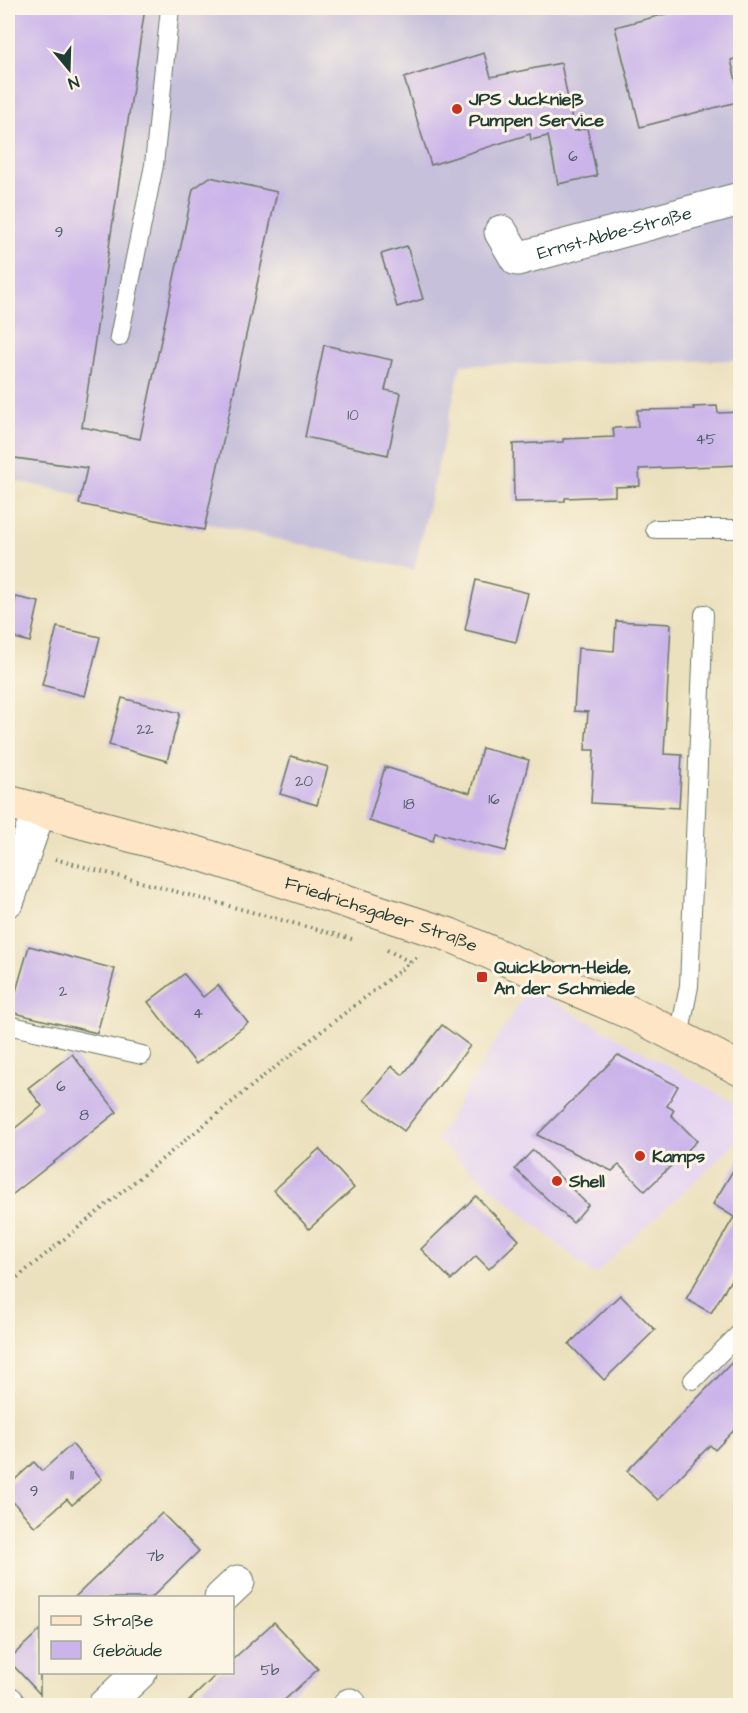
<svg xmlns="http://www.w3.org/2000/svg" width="748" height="1713" viewBox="0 0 748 1713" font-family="'Architects Daughter',sans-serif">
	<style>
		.built { fill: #e4d3f2 }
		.industrial { fill: #c6c0da }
		.building { fill: #cab4ea }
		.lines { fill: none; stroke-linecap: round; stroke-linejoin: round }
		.service-casing { stroke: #677664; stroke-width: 20 }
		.minor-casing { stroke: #677664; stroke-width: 35 }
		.secondary-casing { stroke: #677664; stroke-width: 35 }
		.path { stroke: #677664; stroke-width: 4; stroke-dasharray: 1.5 4.5; stroke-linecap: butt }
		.service { stroke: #fff; stroke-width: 18 }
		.minor { stroke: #fff; stroke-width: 33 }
		.secondary { stroke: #fde5c5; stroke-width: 33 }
		.poi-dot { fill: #c8321e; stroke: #fcf5e5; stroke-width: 2 }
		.labels { text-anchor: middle; stroke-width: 6; stroke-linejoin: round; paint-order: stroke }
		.number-label { font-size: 15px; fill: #4a5b62 }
		.poi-label { font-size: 18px; font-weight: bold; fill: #1f3d34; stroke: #fcf5e5; text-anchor: start }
		.street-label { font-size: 18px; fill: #1f3d34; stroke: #fcf5e5 }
	</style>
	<rect width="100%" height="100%" fill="#fcf5e5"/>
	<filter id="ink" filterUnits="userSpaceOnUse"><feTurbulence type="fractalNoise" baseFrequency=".0167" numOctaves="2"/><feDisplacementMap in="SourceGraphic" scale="12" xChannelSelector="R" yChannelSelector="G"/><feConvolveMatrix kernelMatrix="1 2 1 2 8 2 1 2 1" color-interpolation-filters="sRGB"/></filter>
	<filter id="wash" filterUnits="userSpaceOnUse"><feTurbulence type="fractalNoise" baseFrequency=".008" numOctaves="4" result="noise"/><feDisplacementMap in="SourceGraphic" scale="24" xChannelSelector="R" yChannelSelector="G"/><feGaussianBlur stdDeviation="1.35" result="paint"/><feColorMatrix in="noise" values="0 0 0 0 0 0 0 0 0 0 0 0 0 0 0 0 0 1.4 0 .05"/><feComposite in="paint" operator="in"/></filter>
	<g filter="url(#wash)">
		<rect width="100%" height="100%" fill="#ece1be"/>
		<polygon class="built" points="528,988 740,1106 740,1139 594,1275 436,1140"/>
		<polygon class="industrial" points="8,8 740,8 740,360 461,365 414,570 8,479"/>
		<g id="blocks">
			<g class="building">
				<polygon points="8,8 145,8 82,427 140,439 193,189 210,177 277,192 204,530 79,504 87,468 8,457"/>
				<polygon points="689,8 741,8 741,57 731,60 741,101 640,127 615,27"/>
				<polygon points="484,53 491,77 561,63 574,131 587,128 597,176 558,184 548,136 531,140 530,134 431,165 404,78"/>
				<polygon points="407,246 423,299 397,307 381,254"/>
				<polygon points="324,345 392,360 385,390 401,393 388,455 305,437"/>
				<polygon points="717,406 718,413 741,412 741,465 639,469 640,486 615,487 615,496 565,498 565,501 514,502 513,444 563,442 563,439 614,437 613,428 638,427 637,410 694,409 693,407"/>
				<polygon points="476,580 528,593 516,642 465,630"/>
				<polygon points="16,597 39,602 30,642 8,636 8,629"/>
				<polygon points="616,621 671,624 664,754 682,755 679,808 591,803 594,750 585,750 588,712 574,711 578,648 614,651"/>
				<polygon points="57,627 100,637 85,696 42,685"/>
				<polygon points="122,698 180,713 167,761 109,745"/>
				<polygon points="482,748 529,760 506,851 435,833 433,841 369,821 385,767 470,793"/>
				<polygon points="291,756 328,767 317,805 280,794"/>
				<polygon points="29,946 115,969 97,1033 10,1012"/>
				<polygon points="184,974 203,997 218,985 248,1023 196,1064 148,1002"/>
				<polygon points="442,1025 470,1046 404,1131 364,1100 392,1066 403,1075"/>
				<polygon points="72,1054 117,1112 8,1198 8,1134 42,1106 28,1088"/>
				<polygon points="618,1055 678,1086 667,1106 674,1110 671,1115 697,1141 645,1191 619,1165 612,1171 537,1135"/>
				<polygon points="319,1149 354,1188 309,1229 274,1190"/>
				<polygon points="533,1150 588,1205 573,1223 515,1169"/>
				<polygon points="741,1157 741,1263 711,1313 686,1299 734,1217 713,1204"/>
				<polygon points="476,1196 519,1240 489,1269 476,1256 451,1280 421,1249"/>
				<polygon points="620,1295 655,1330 604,1380 569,1344"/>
				<polygon points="741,1353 741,1423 715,1450 710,1445 658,1500 627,1471"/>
				<polygon points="72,1444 102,1479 72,1505 67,1499 35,1527 8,1496 8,1486 34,1462 42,1471"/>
				<polygon points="162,1513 199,1551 151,1598 74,1598"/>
				<polygon points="274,1622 318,1669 278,1706 184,1706 219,1672 232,1672 232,1660"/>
				<polygon points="40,1630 40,1694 8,1660"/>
			</g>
		</g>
	</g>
	<g filter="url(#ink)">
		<use href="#blocks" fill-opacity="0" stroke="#677664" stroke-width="1.5"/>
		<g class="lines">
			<defs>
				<g id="service">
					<polyline points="119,337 154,165 170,8"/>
					<polyline points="655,529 740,529"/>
					<polyline points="8,1025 142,1055"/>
					<polyline points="679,1037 689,986 704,614"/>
					<polyline points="693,1380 740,1333"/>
				</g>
				<g id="minor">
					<path id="s1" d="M501,232L517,259L740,199"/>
					<polyline points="8,900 39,810"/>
					<polyline points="221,1598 238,1582"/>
					<polyline points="8,1703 10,1706"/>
					<polyline points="104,1706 140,1672"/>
					<polyline points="350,1706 350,1705"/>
				</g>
				<g id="secondary">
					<path id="s2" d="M8,802L200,854L450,935L640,1017L740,1069"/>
				</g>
			</defs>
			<use href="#service" class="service-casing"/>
			<use href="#minor" class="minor-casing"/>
			<use href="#secondary" class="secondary-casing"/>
			<g class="path">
				<polyline points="55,859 352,939"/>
				<polyline points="387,950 410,962"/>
				<polyline points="8,1285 264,1076 417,957"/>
			</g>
			<use href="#service" class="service"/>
			<use href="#minor" class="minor"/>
			<use href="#secondary" class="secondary"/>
		</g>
	</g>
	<g class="poi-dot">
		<circle cx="457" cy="109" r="6"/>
		<rect x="476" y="971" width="12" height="12" rx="3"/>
		<circle cx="640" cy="1156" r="6"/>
		<circle cx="557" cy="1181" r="6"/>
	</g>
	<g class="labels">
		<g class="number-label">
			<text x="573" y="161">6</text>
			<text x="59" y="237">9</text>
			<text x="353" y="420">10</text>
			<text x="706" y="444">45</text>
			<text x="145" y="734">22</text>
			<text x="304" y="786">20</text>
			<text x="494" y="804">16</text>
			<text x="409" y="809">18</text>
			<text x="63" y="996">2</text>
			<text x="198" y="1018">4</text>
			<text x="61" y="1091">6</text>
			<text x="84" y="1120">8</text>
			<text x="72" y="1480">11</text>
			<text x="34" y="1496">9</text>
			<text x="155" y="1561">7b</text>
			<text x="270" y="1675">5b</text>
		</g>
		<g class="poi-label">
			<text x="469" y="105">JPS Jucknieß<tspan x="469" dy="21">Pumpen Service</tspan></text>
			<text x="494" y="973">Quickborn-Heide,<tspan x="494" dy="21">An der Schmiede</tspan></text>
			<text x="652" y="1162">Kamps</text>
			<text x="569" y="1187">Shell</text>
		</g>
		<g class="street-label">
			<text dy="6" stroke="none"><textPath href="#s1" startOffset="132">Ernst-Abbe-Straße</textPath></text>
			<text dy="6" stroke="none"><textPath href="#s2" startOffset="390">Friedrichsgaber Straße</textPath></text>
		</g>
	</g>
	<rect width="748" height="1713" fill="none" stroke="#fcf5e5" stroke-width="30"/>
	<rect x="39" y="1596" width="195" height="78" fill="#fcf5e5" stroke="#a4ab9e" stroke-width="1.5"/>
	<rect x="51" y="1616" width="30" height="9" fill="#fde5c5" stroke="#a4ab9e" stroke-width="1.5"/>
	<text x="93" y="1626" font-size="18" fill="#1f3d34">Straße</text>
	<rect x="51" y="1641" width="30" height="18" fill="#cab4ea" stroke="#a4ab9e" stroke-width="1.5"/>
	<text x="93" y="1656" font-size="18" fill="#1f3d34">Gebäude</text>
	<g transform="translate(69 69) rotate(161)" stroke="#fcf5e5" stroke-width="4.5" paint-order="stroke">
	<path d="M0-4.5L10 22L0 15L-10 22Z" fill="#1f3d34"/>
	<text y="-9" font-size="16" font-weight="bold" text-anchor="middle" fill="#1f3d34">N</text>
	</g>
</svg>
